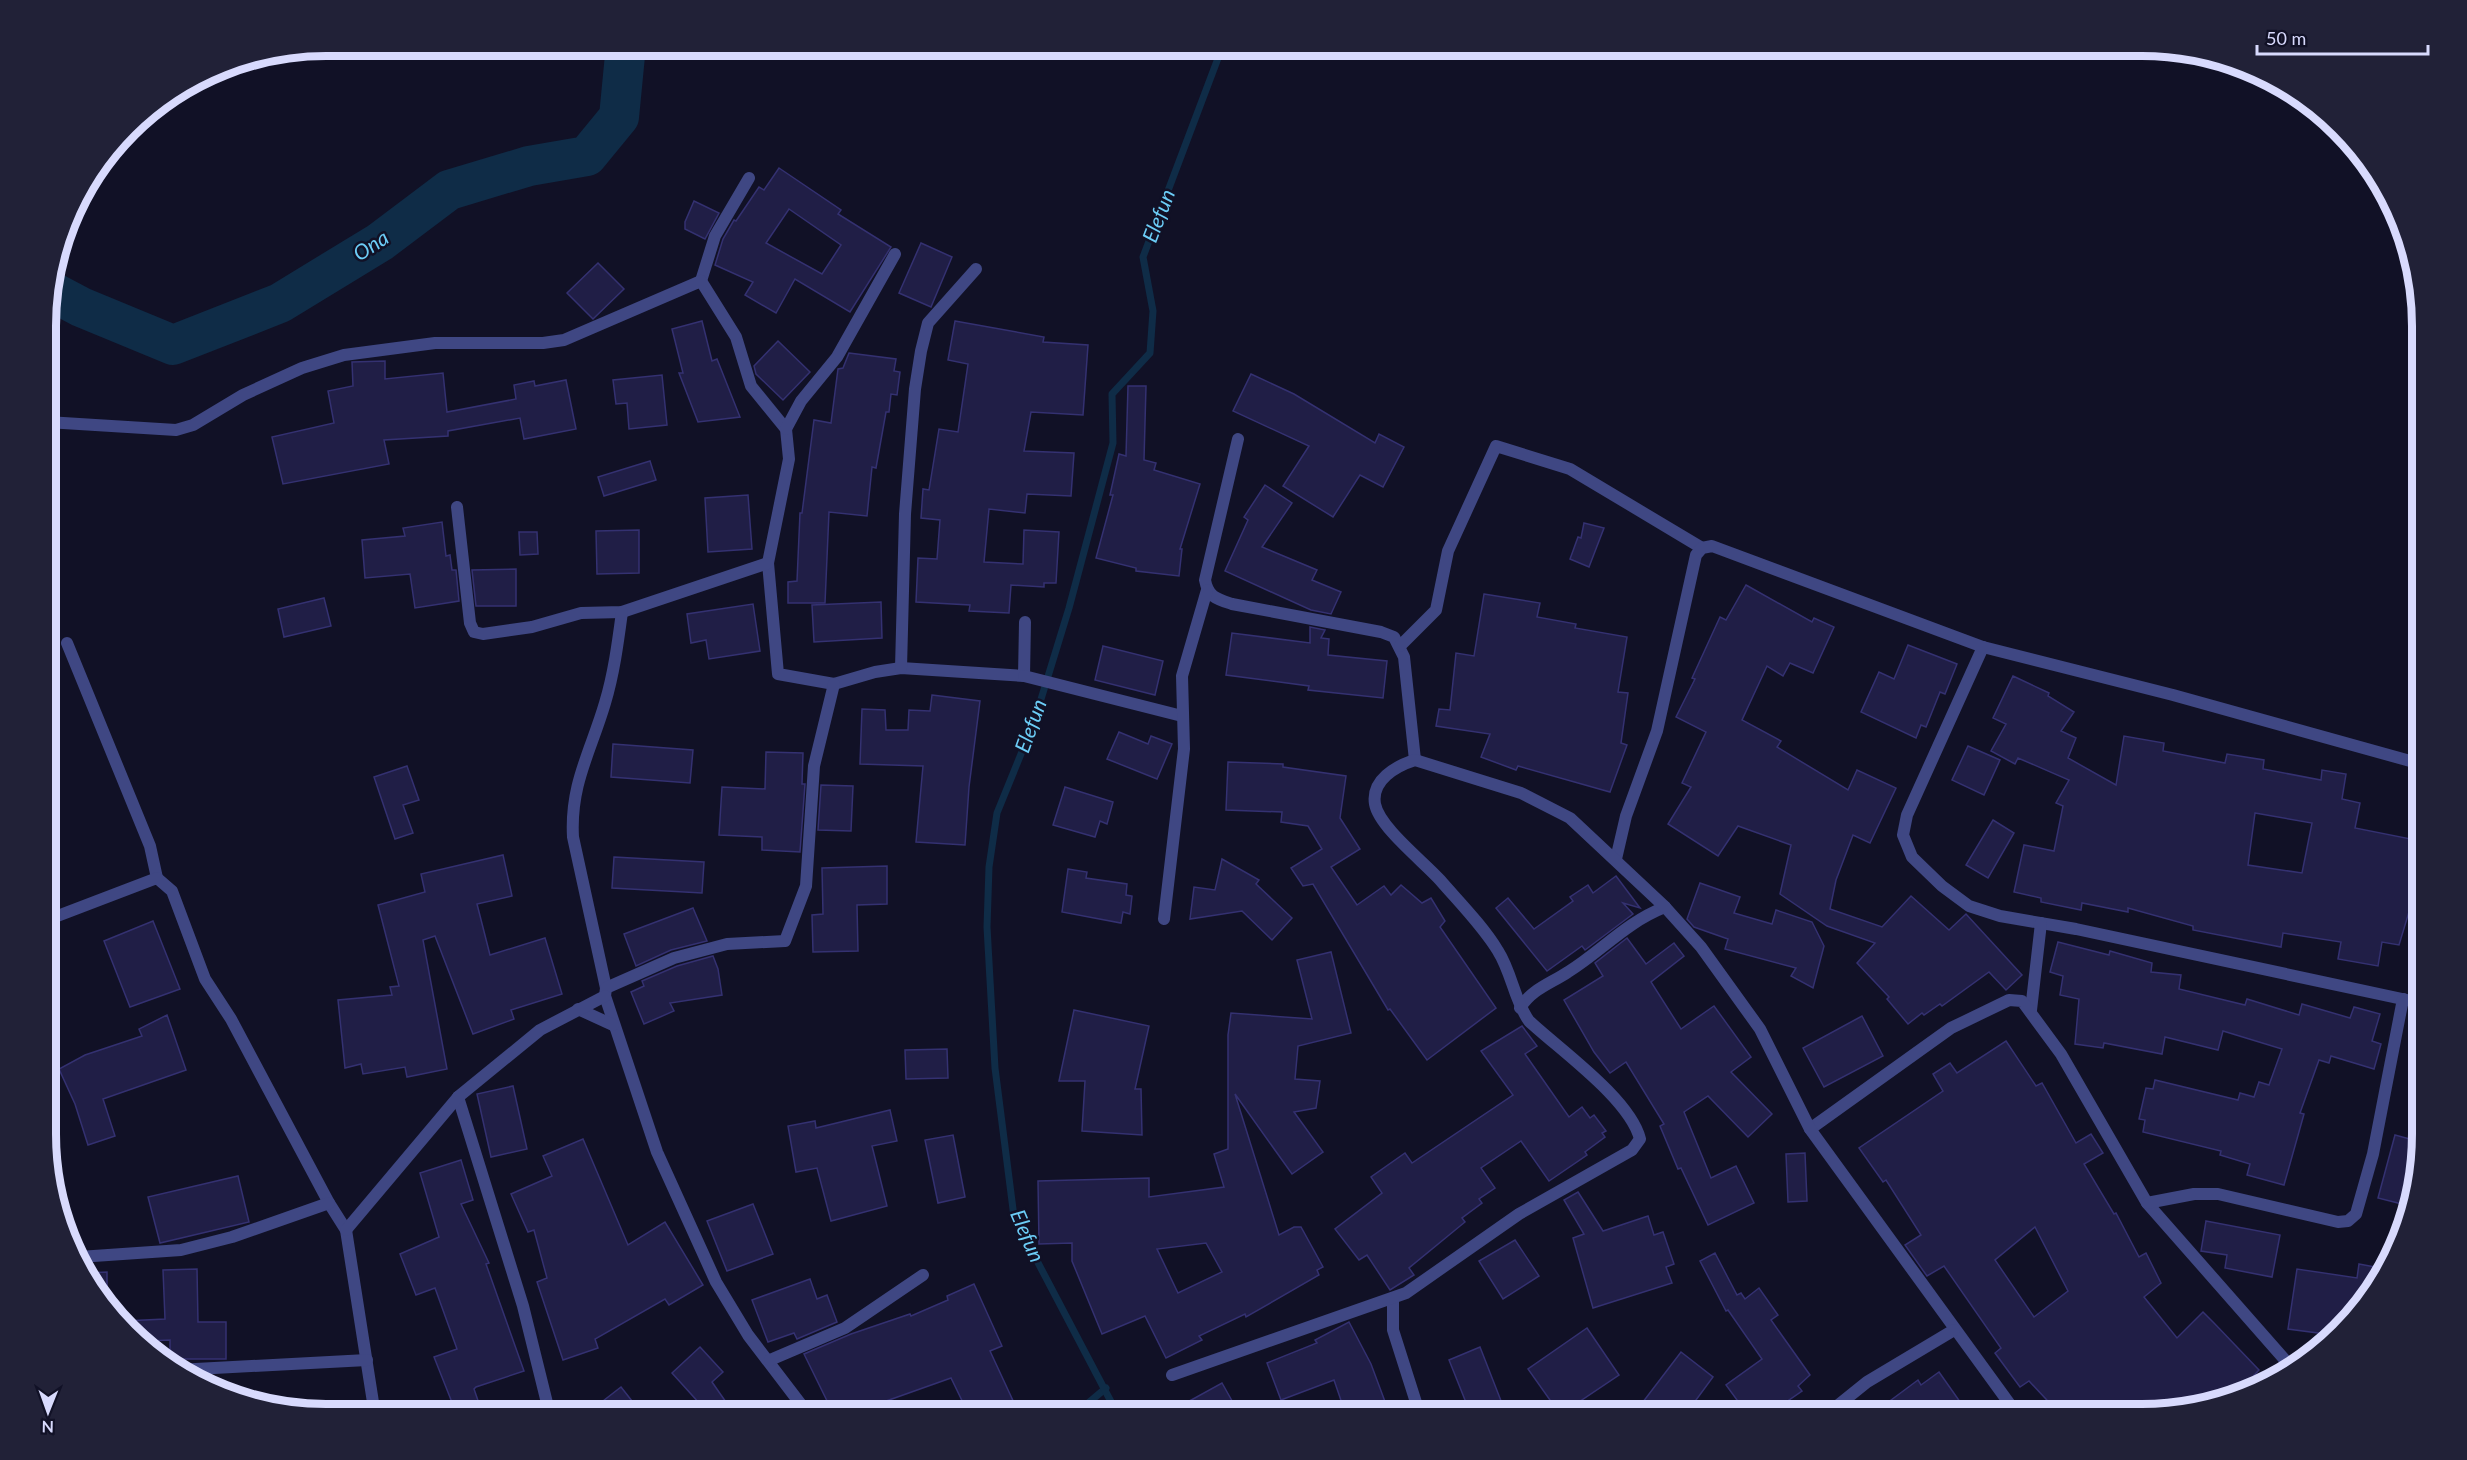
<svg xmlns="http://www.w3.org/2000/svg" width="2467" height="1460" viewBox="0 0 2467 1460" font-family="Lato,sans-serif">
	<style>
		.lines { fill: none; stroke-linecap: round; stroke-linejoin: round }
		.stream { stroke: #0f2c47; stroke-width: 7 }
		.river { stroke: #0f2c47; stroke-width: 40 }
		.building { fill: #201e46; stroke: #343171; stroke-width: 1.5; fill-rule: evenodd }
		.minor { stroke: #3f4783; stroke-width: 12 }
		.labels { text-anchor: middle; stroke-width: 5; stroke-linejoin: round; paint-order: stroke }
		.water-label { font-size: 21px; font-style: italic; fill: #6ccdf7; stroke: #111126 }
		.rim { fill: none; stroke: #d8dafd; stroke-width: 8 }
	</style>
	<rect width="100%" height="100%" fill="#111126"/>
	<g class="lines">
		<g class="stream">
			<polyline points="1074,1415 1106,1388"/>
			<polyline points="1118,1415 1014,1217 995,1068 987,927 989,867 997,813 1034,722 1069,608 1113,443 1112,394 1150,353 1153,311 1143,257 1223,45"/>
		</g>
		<polyline class="river" points="47,289 81,307 173,345 280,303 380,242 449,190 529,166 587,156 619,117 626,45"/>
	</g>
	<g class="building">
		<path d="M779,168L841,210L838,214L891,247L850,312L795,279L776,313L745,295L753,282L715,265L723,239L734,220L736,221L759,187L764,190ZM789,209L841,245L822,274L766,243Z"/>
		<polygon points="694,201 719,213 705,239 685,229 685,222"/>
		<polygon points="921,243 952,257 931,307 899,293"/>
		<polygon points="598,263 624,289 593,319 567,293"/>
		<polygon points="702,321 712,361 717,359 740,417 698,422 679,373 683,373 672,329"/>
		<polygon points="955,321 1044,337 1043,342 1088,345 1083,415 1031,412 1024,451 1074,453 1071,496 1027,494 1025,513 989,509 984,562 1023,564 1024,530 1059,532 1056,583 1044,583 1044,587 1011,585 1009,613 969,611 970,605 916,602 918,558 937,559 940,520 921,518 923,489 929,490 939,429 958,432 968,364 948,360"/>
		<polygon points="778,341 810,372 783,400 756,374 754,366"/>
		<polygon points="849,353 896,359 894,371 900,372 897,395 891,394 889,412 886,412 876,468 872,467 867,516 829,512 825,603 788,603 788,582 797,581 800,513 802,513 814,420 831,423 838,369 843,368"/>
		<polygon points="385,361 385,379 443,373 447,412 516,399 514,385 534,381 535,386 566,380 576,429 524,439 520,418 448,431 448,436 384,440 389,464 283,484 272,437 334,423 328,391 353,386 352,362"/>
		<polygon points="1251,374 1294,394 1375,443 1379,434 1404,447 1383,487 1360,475 1333,517 1283,486 1309,446 1233,411"/>
		<polygon points="662,375 667,425 629,429 627,403 616,404 613,380"/>
		<polygon points="1128,386 1146,386 1144,460 1156,463 1154,470 1200,484 1180,549 1182,549 1179,576 1136,571 1136,568 1096,558 1113,495 1110,495 1119,454 1126,456"/>
		<polygon points="650,461 656,480 604,496 598,477"/>
		<polygon points="1265,485 1292,503 1262,547 1317,570 1312,580 1341,592 1331,614 1311,610 1225,571 1248,520 1244,517"/>
		<polygon points="748,495 752,549 708,552 705,498"/>
		<polygon points="442,522 446,556 450,555 452,570 456,570 459,601 415,608 410,574 365,578 362,540 405,536 403,528"/>
		<polygon points="1584,523 1604,528 1589,567 1570,559 1578,537 1581,538"/>
		<polygon points="639,530 639,573 597,574 596,531"/>
		<polygon points="519,532 537,532 538,554 520,555"/>
		<polygon points="516,569 516,606 476,606 472,570"/>
		<polygon points="1746,585 1812,622 1814,618 1834,627 1813,673 1790,663 1783,676 1767,666 1742,720 1781,741 1777,747 1848,790 1857,770 1896,788 1870,843 1853,835 1836,880 1830,909 1882,927 1911,896 1949,930 1966,914 2022,975 2006,990 1989,972 1942,1006 1940,1004 1924,1015 1922,1013 1908,1024 1887,999 1889,997 1857,963 1875,943 1827,926 1780,894 1791,845 1738,826 1718,856 1668,824 1691,787 1682,783 1706,732 1676,717 1695,679 1692,678 1720,617 1726,620"/>
		<polygon points="1484,594 1540,603 1537,617 1576,624 1575,628 1627,637 1618,692 1628,693 1621,743 1627,745 1610,792 1518,766 1516,770 1481,757 1490,734 1436,726 1439,709 1450,710 1456,653 1474,656"/>
		<polygon points="324,598 331,626 284,637 278,609"/>
		<polygon points="881,602 882,638 814,642 812,605"/>
		<polygon points="753,604 760,651 709,659 706,640 691,643 687,614"/>
		<polygon points="1310,627 1325,630 1321,638 1329,639 1328,655 1387,661 1383,698 1308,690 1309,686 1226,675 1232,633 1310,643"/>
		<polygon points="1908,645 1957,664 1945,694 1940,692 1926,727 1921,725 1916,738 1861,712 1879,672 1894,679"/>
		<polygon points="1103,646 1163,661 1155,695 1095,680"/>
		<path d="M2013,676L2049,693L2048,696L2074,712L2061,731L2076,738L2068,758L2116,785L2124,736L2164,743L2163,751L2225,763L2227,754L2264,760L2263,769L2321,780L2322,770L2346,774L2342,799L2360,803L2355,828L2421,841V893L2415,892L2399,945L2382,942L2378,966L2338,959L2341,942L2283,933L2281,947L2193,930V926L2128,908V912L2082,903L2081,910L2041,902V898L2014,892L2024,845L2054,851L2063,806L2056,803L2069,780L2018,758L2015,764L1991,751L2006,724L1993,718ZM2255,813L2312,823L2302,873L2248,865Z"/>
		<polygon points="932,695 980,701 969,787 965,845 916,842 923,766 860,764 862,709 885,710 886,730 908,730 909,710 930,711"/>
		<polygon points="1119,732 1148,744 1151,736 1172,744 1157,779 1107,759"/>
		<polygon points="613,744 693,750 690,783 611,777"/>
		<polygon points="1968,746 2000,760 1984,795 1952,780"/>
		<polygon points="766,752 803,753 802,784 805,784 800,852 762,850 762,837 719,835 722,787 765,789"/>
		<polygon points="1228,762 1283,764 1283,767 1346,776 1340,818 1360,849 1331,867 1357,905 1384,886 1391,895 1401,885 1422,903 1431,898 1445,921 1440,927 1496,1008 1427,1060 1390,1009 1388,1010 1313,884 1303,886 1291,868 1322,849 1308,826 1281,822 1282,812 1226,810"/>
		<polygon points="407,766 419,800 403,805 413,833 395,839 374,777"/>
		<polygon points="821,785 853,786 851,831 818,830"/>
		<polygon points="1065,787 1113,802 1107,824 1100,821 1095,837 1053,825"/>
		<polygon points="1993,820 2014,833 1988,878 1966,865"/>
		<polygon points="503,855 512,896 477,904 490,955 545,938 562,994 511,1010 514,1019 473,1034 435,936 423,940 447,1069 407,1077 405,1067 363,1074 361,1064 345,1068 338,1000 392,995 390,987 399,986 378,905 425,892 421,874"/>
		<polygon points="614,857 704,862 702,893 612,888"/>
		<polygon points="1222,859 1259,880 1256,884 1292,918 1272,940 1242,911 1190,919 1194,887 1215,890"/>
		<polygon points="887,866 887,904 857,905 858,951 813,952 812,915 823,914 822,868"/>
		<polygon points="1068,869 1087,872 1086,878 1127,884 1126,895 1132,896 1130,914 1123,912 1121,923 1062,912"/>
		<polygon points="1616,876 1640,908 1623,903 1633,914 1585,950 1582,946 1547,971 1496,908 1508,898 1534,929 1573,901 1570,897 1588,885 1593,893"/>
		<polygon points="1700,883 1740,897 1734,913 1772,924 1776,910 1812,922 1824,946 1813,988 1791,976 1796,968 1725,949 1728,939 1694,927 1687,919"/>
		<polygon points="693,908 707,941 671,950 636,966 624,934"/>
		<polygon points="153,921 180,989 130,1007 104,941"/>
		<polygon points="1627,938 1646,964 1674,943 1684,956 1651,982 1681,1029 1714,1006 1751,1057 1731,1072 1772,1114 1748,1137 1708,1096 1684,1112 1711,1178 1736,1166 1754,1203 1708,1225 1681,1168 1678,1169 1660,1126 1664,1124 1626,1062 1610,1073 1594,1052 1564,1000 1603,976 1595,963"/>
		<polygon points="2058,942 2109,955 2110,951 2152,963 2151,972 2181,975 2179,989 2245,1005 2247,999 2299,1015 2302,1004 2350,1018 2354,1007 2380,1014 2372,1041 2381,1044 2374,1069 2331,1056 2329,1063 2319,1060 2300,1113 2304,1114 2284,1185 2247,1175 2250,1164 2220,1155 2221,1151 2143,1132 2145,1120 2139,1119 2146,1088 2153,1089 2155,1080 2238,1100 2240,1093 2254,1097 2259,1082 2269,1085 2282,1049 2223,1031 2218,1050 2165,1037 2162,1054 2104,1043 2103,1048 2075,1044 2079,999 2060,995 2063,976 2050,972"/>
		<path d="M1331,952L1351,1033L1298,1046L1295,1079L1320,1081L1316,1108L1294,1112L1323,1152L1292,1174L1235,1094L1279,1235L1294,1227H1301L1323,1267L1317,1270L1319,1275L1246,1317L1245,1314L1199,1336L1202,1340L1166,1358L1145,1316L1102,1334L1072,1261V1243L1039,1244L1038,1181L1149,1178V1197L1224,1187L1214,1154L1228,1149V1035L1231,1013L1312,1019L1297,960ZM1206,1243L1222,1272L1178,1293L1157,1249Z"/>
		<polygon points="713,956 718,969 722,995 670,1003 674,1011 644,1024 631,992 644,986 642,981 677,966"/>
		<polygon points="1074,1010 1149,1026 1135,1089 1141,1089 1142,1135 1082,1131 1085,1081 1059,1081"/>
		<polygon points="167,1015 186,1070 103,1099 115,1136 88,1145 75,1104 59,1069 85,1055 142,1036 139,1029"/>
		<polygon points="1862,1016 1883,1056 1824,1087 1803,1048"/>
		<polygon points="1522,1026 1537,1046 1525,1054 1569,1117 1582,1107 1590,1118 1594,1115 1606,1131 1602,1133 1605,1137 1585,1152 1587,1155 1549,1181 1521,1141 1481,1168 1495,1188 1479,1199 1482,1203 1462,1218 1465,1222 1409,1268 1414,1275 1390,1290 1367,1255 1359,1260 1335,1229 1382,1193 1371,1177 1405,1153 1412,1163 1513,1095 1481,1051"/>
		<path d="M2006,1041L2036,1086L2042,1083L2076,1143L2091,1134L2103,1153L2084,1164L2114,1214L2116,1213L2139,1257L2146,1253L2161,1283L2144,1297L2177,1338L2203,1312L2214,1323L2259,1370L2240,1390L2160,1414H2060L2029,1381L2020,1387L1995,1353L2001,1348L1944,1266L1927,1276L1905,1245L1921,1235L1886,1180L1883,1182L1859,1148L1943,1091L1933,1074L1950,1063L1957,1073ZM2035,1227L2068,1291L2034,1317L1995,1260Z"/>
		<polygon points="947,1049 948,1078 906,1079 905,1050"/>
		<polygon points="513,1086 527,1149 491,1157 477,1094"/>
		<polygon points="890,1110 897,1141 872,1146 887,1206 831,1221 817,1168 796,1172 788,1126 815,1121 816,1128"/>
		<polygon points="953,1135 965,1197 938,1203 925,1140"/>
		<polygon points="2395,1135 2421,1142 2421,1153 2406,1205 2378,1198"/>
		<polygon points="583,1139 628,1245 665,1222 703,1285 669,1305 665,1299 595,1339 598,1348 563,1360 537,1282 547,1278 534,1230 528,1232 511,1194 552,1176 543,1156"/>
		<polygon points="1805,1153 1807,1201 1788,1202 1786,1154"/>
		<polygon points="461,1160 473,1200 461,1204 489,1263 486,1264 524,1371 476,1387 474,1389 483,1415 457,1415 434,1357 457,1349 435,1288 416,1295 400,1254 439,1237 420,1173"/>
		<polygon points="238,1176 249,1222 160,1243 148,1197"/>
		<polygon points="1578,1192 1603,1231 1648,1216 1654,1235 1663,1232 1674,1264 1666,1267 1672,1283 1593,1308 1573,1238 1584,1234 1564,1200"/>
		<polygon points="753,1204 773,1254 727,1271 707,1221"/>
		<polygon points="2206,1221 2280,1235 2272,1277 2225,1268 2227,1255 2201,1251"/>
		<polygon points="1515,1240 1539,1276 1503,1299 1479,1261"/>
		<polygon points="1715,1253 1737,1295 1741,1293 1745,1299 1759,1288 1778,1315 1771,1320 1810,1375 1798,1386 1802,1391 1773,1411 1770,1406 1758,1415 1748,1415 1726,1385 1762,1359 1728,1310 1726,1311 1700,1261"/>
		<polygon points="2359,1264 2386,1269 2384,1275 2340,1333 2333,1335 2288,1329 2297,1269 2357,1278"/>
		<polygon points="197,1269 198,1322 226,1322 226,1359 170,1359 170,1340 146,1341 125,1321 165,1319 163,1270"/>
		<polygon points="107,1272 107,1305 92,1290 86,1273"/>
		<polygon points="810,1279 817,1299 827,1295 837,1322 797,1339 794,1333 768,1342 752,1300"/>
		<polygon points="974,1284 1002,1346 990,1351 1015,1405 995,1415 969,1415 951,1378 875,1405 880,1415 834,1415 804,1354 851,1334 910,1314 911,1316 948,1300 947,1296"/>
		<polygon points="1349,1322 1371,1364 1390,1415 1346,1415 1334,1380 1281,1400 1267,1363 1317,1343 1315,1340"/>
		<polygon points="1587,1328 1619,1375 1573,1406 1579,1415 1554,1415 1546,1403 1550,1400 1528,1369"/>
		<polygon points="700,1347 723,1372 712,1382 735,1415 710,1415 672,1373"/>
		<polygon points="1480,1347 1505,1411 1495,1415 1471,1415 1449,1360"/>
		<polygon points="1681,1352 1713,1377 1685,1415 1633,1415"/>
		<polygon points="1939,1372 1963,1406 1951,1414 1871,1415 1918,1380 1921,1385"/>
		<polygon points="1222,1383 1240,1415 1164,1415"/>
		<polygon points="621,1387 643,1415 585,1415"/>
	</g>
	<g class="lines">
		<g class="minor">
			<polyline points="701,281 715,236 749,178"/>
			<polyline points="47,422 176,430 193,425 243,395 302,368 344,355 435,343 543,343 564,340 701,281 736,337 751,386 786,429 789,459 768,563 778,674 834,684 875,672 901,668 1024,676 1025,622"/>
			<polyline points="786,429 801,401 837,357 895,254"/>
			<path d="M1238,439L1205,580C1208,597 1217,599 1232,604L1381,632L1394,637L1404,657L1415,760"/>
			<polyline points="457,507 470,623 474,632 483,634 532,627 581,613 622,612 768,563"/>
			<path d="M622,612C618,642 614,673 605,703C591,751 570,784 573,837L606,988L605,996L657,1152L716,1282L748,1335L809,1415"/>
			<polyline points="67,643 150,846 157,878"/>
			<polyline points="1400,646 1436,610 1448,551 1496,446 1570,469 1702,548"/>
			<polyline points="1983,647 1907,815 1903,835 1912,857 1942,886 1969,906 2000,916 2076,929 2421,1003"/>
			<polyline points="901,668 905,514 915,389 921,351 928,323 976,269"/>
			<polyline points="1024,676 1182,716"/>
			<polyline points="1616,859 1626,816 1657,731 1696,555 1702,548 1712,546 1983,647 2173,695 2421,764"/>
			<polyline points="1164,919 1184,749 1182,676 1207,590"/>
			<polyline points="47,920 157,878 172,891 205,979 231,1019 329,1203 346,1230 375,1415"/>
			<polyline points="606,988 674,958 727,944 785,941 806,886 814,766 834,684"/>
			<path d="M1520,1008C1532,989 1550,984 1568,972C1603,950 1625,923 1665,907"/>
			<polyline points="578,1009 613,1025"/>
			<polyline points="2031,1010 2041,923"/>
			<polyline points="458,1097 523,1306 550,1415"/>
			<polyline points="1810,1129 1951,1028 2009,1000 2022,1001 2061,1054 2147,1203 2293,1369"/>
			<polyline points="2147,1203 2194,1194 2218,1194 2338,1222 2348,1221 2356,1214 2373,1154 2403,999"/>
			<polyline points="346,1230 458,1097 540,1030 605,996"/>
			<polyline points="79,1257 181,1250 232,1237 329,1203"/>
			<polyline points="1393,1298 1393,1330 1420,1415"/>
			<polyline points="770,1360 845,1328 923,1275"/>
			<polyline points="177,1370 367,1360"/>
			<path d="M1172,1375L1406,1293L1519,1214L1632,1150L1640,1139C1630,1099 1560,1050 1529,1021C1514,1000 1512,973 1498,951C1483,926 1459,902 1440,880C1424,862 1379,827 1375,804C1371,780 1396,766 1415,760L1521,793L1570,818L1665,907L1701,947L1760,1029L1810,1129L2017,1414"/>
			<polyline points="1826,1415 1867,1382 1954,1330"/>
		</g>
	</g>
	<g class="labels">
		<g class="water-label">
			<text transform="translate(1159 216) rotate(-69)" y="7">Elefun</text>
			<text transform="translate(371 246) rotate(-33)" y="7">Ona</text>
			<text transform="translate(1031 726) rotate(-70)" y="7">Elefun</text>
			<text transform="translate(1027 1236) rotate(67)" y="7">Elefun</text>
		</g>
	</g>
	<path d="M0 0H2467V1460H0ZM326 56H2142A270 270 0 0 1 2412 326V1134A270 270 0 0 1 2142 1404H326A270 270 0 0 1 56 1134V326A270 270 0 0 1 326 56Z" fill="#212137" fill-rule="evenodd"/>
	<path class="rim" d="M326 56H2142A270 270 0 0 1 2412 326V1134A270 270 0 0 1 2142 1404H326A270 270 0 0 1 56 1134V326A270 270 0 0 1 326 56Z"/>
	<g transform="translate(48 1412) rotate(181)" stroke="#111126" stroke-width="4.5" paint-order="stroke">
	<path d="M0-4.5L10 22L0 15L-10 22Z" fill="#d8dafd"/>
	<text y="-9" font-size="16" font-weight="bold" text-anchor="middle" fill="#d8dafd">N</text>
	</g>
	<path d="M2257 45v9h171v-9" fill="none" stroke="#d8dafd" stroke-width="3"/>
	<text x="2266" y="45" font-size="18" fill="#d8dafd" stroke="#111126" stroke-width="4.5" paint-order="stroke">50 m</text>
</svg>
